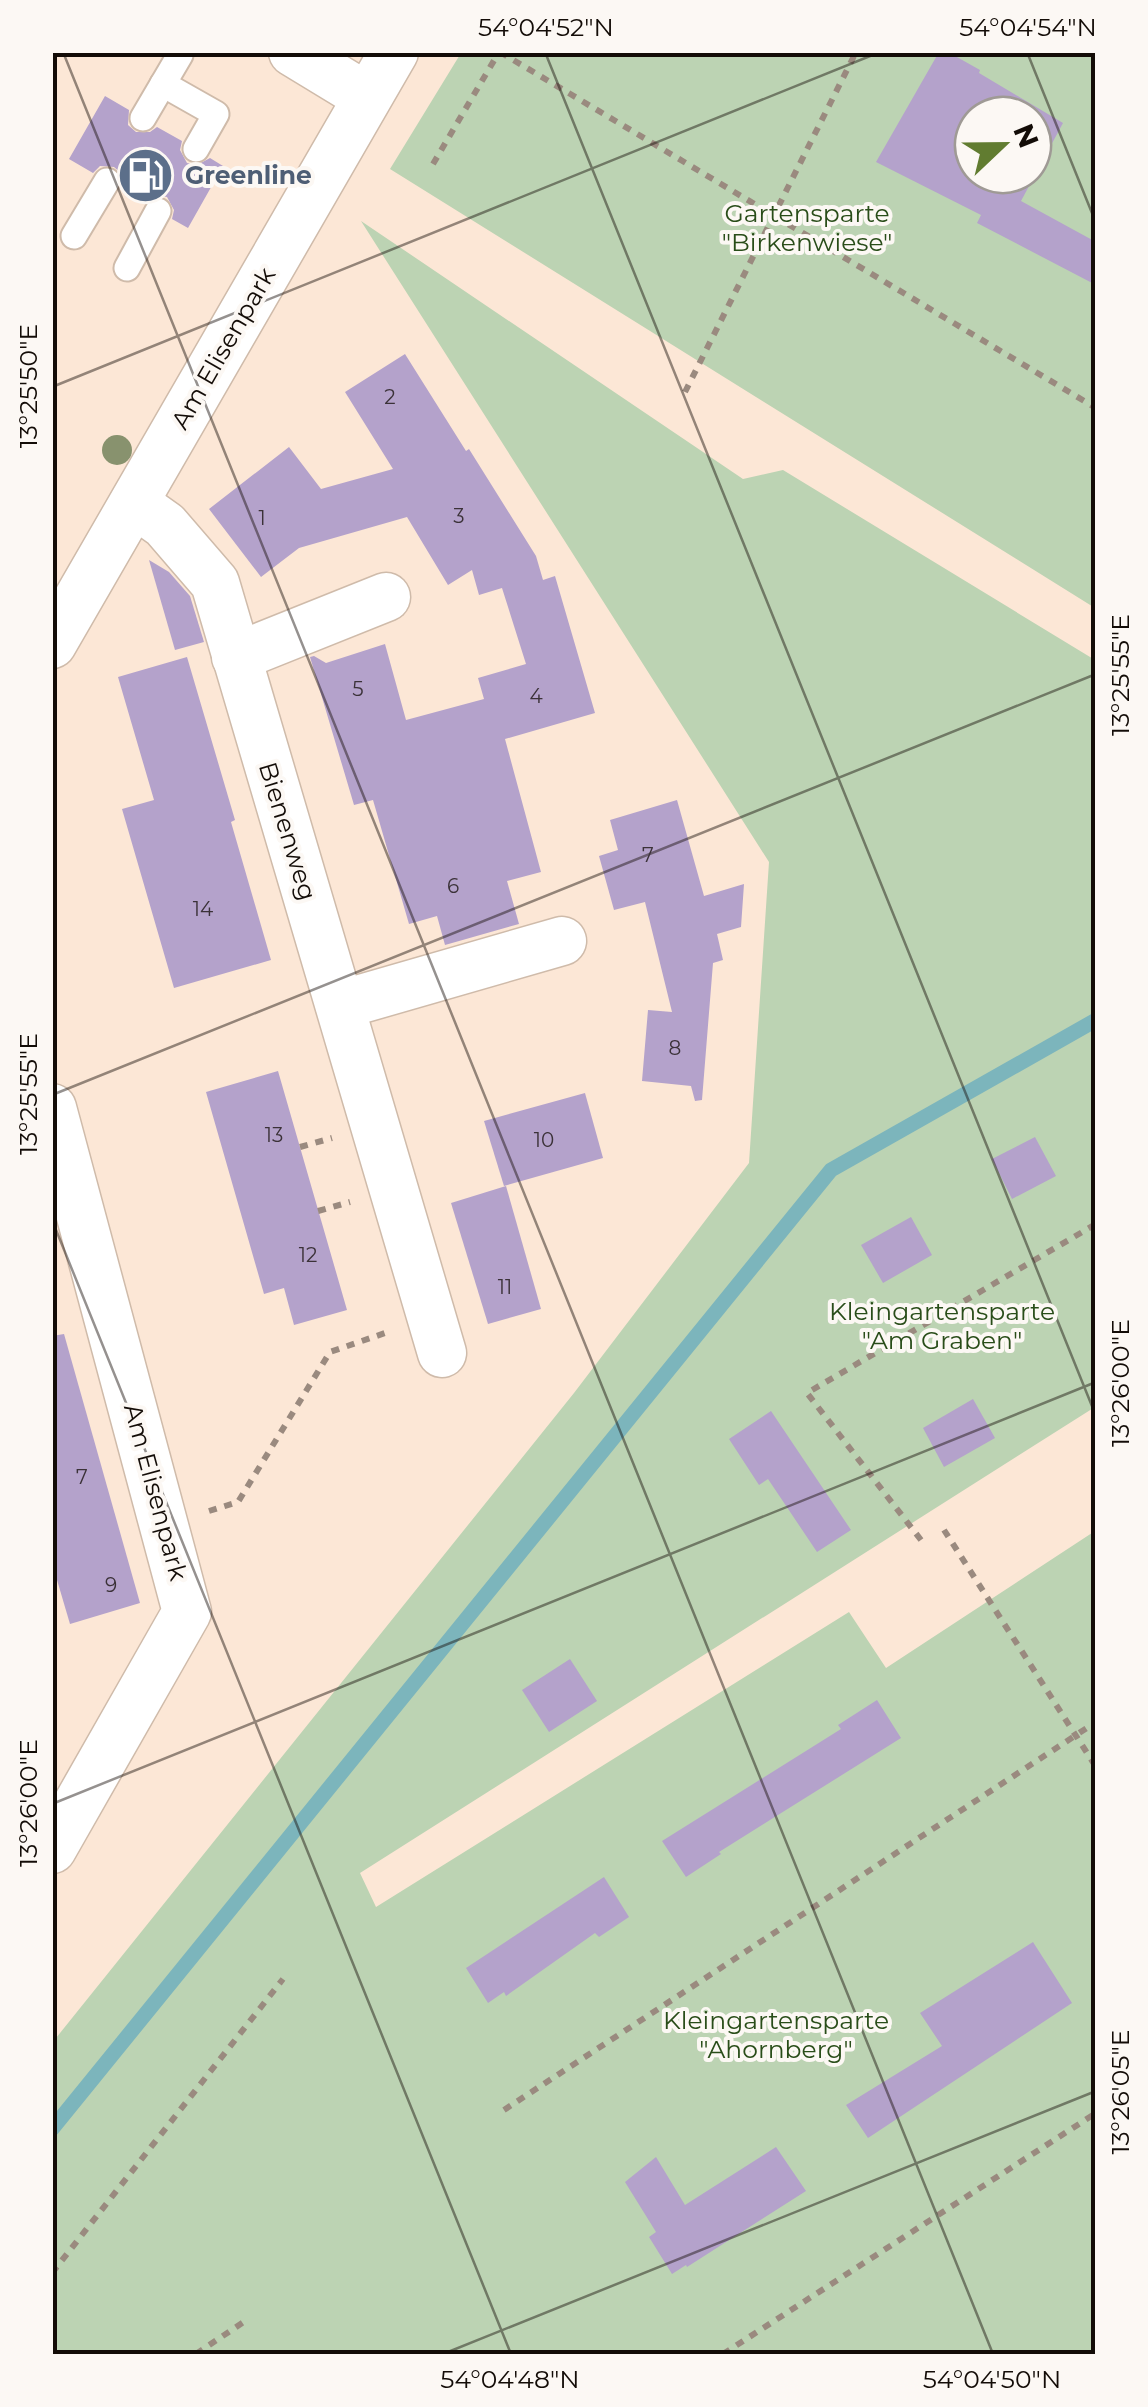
<svg xmlns="http://www.w3.org/2000/svg" width="1148" height="2407" viewBox="0 0 1148 2407" font-family="Montserrat,sans-serif">
	<style>
		.green { fill: #bcd3b3; fill-rule: evenodd }
		.lines { fill: none; stroke-linecap: round; stroke-linejoin: round }
		.stream { stroke: #7cb5bc; stroke-width: 15 }
		.building { fill: #b4a2cb; fill-rule: evenodd }
		.service-casing { stroke: #cfbbaa; stroke-width: 29 }
		.minor-casing { stroke: #cfbbaa; stroke-width: 51 }
		.path { stroke: #9a8a7f; stroke-width: 6; stroke-dasharray: 8 8; stroke-linecap: butt }
		.service { stroke: #fff; stroke-width: 25 }
		.minor { stroke: #fff; stroke-width: 48 }
		.tree { fill: #88926e }
		.ticks { fill: none; stroke: #130c07; stroke-width: 2.5; stroke-opacity: 0.45 }
		.labels { text-anchor: middle; stroke-width: 8; stroke-linejoin: round; paint-order: stroke }
		.number-label { font-size: 20px; fill: #3b3238 }
		.service-label { font-size: 25px; font-weight: bold; fill: #4e5e75; stroke: #fcf8f4; text-anchor: start }
		.park-label { font-size: 25px; fill: #294d19; stroke: #fcf8f4 }
		.street-label { font-size: 25px; fill: #130c07; stroke: #fcf8f4 }
		.neatline { fill: none; stroke: #130c07; stroke-width: 4 }
		.ticks-label { font-size: 25px; text-anchor: middle; fill: #130c07 }
	</style>
	<rect width="100%" height="100%" fill="#fce7d6"/>
	<g class="green">
		<path d="M461,53H1095V608L390,169ZM973,115H1033V175H973Z"/>
		<polygon points="361,221 743,479 783,470 1095,660 1095,1407 360,1873 376,1907 849,1612 886,1668 1095,1531 1095,2354 53,2354 52,2043 574,1393 749,1163 769,862"/>
	</g>
	<g class="lines">
		<polyline class="stream" points="52,2129 831,1170 1096,1020"/>
	</g>
	<g class="building">
		<path d="M939,52H948L980,70L979,73L1063,123L1021,201L1096,242V285L977,223L981,215L876,162ZM973,115H1033V175H973Z"/>
		<polygon points="105,96 129,110 128,125 136,132 150,132 157,127 182,141 180,150 187,163 197,165 210,158 223,166 188,228 172,219 174,210 167,197 157,195 144,203 121,189 122,174 114,167 100,166 93,173 69,159"/>
		<polygon points="405,354 466,451 469,449 536,556 543,580 555,576 595,713 505,739 541,872 507,881 519,924 445,945 437,916 409,924 373,800 354,805 310,657 314,656 326,663 385,644 406,720 484,699 478,678 526,664 502,588 479,595 472,570 448,585 407,517 299,548 261,577 209,509 289,447 321,489 393,469 345,392"/>
		<polygon points="149,560 169,572 190,596 204,642 175,650"/>
		<polygon points="187,657 235,820 231,822 271,960 174,988 122,809 154,800 118,677"/>
		<polygon points="677,800 704,896 744,884 741,927 717,934 723,960 713,963 702,1100 695,1101 691,1086 642,1081 648,1010 672,1012 645,902 614,910 599,856 618,850 610,820"/>
		<polygon points="278,1071 347,1310 294,1325 284,1288 264,1294 206,1092"/>
		<polygon points="585,1093 603,1158 504,1186 484,1121"/>
		<polygon points="1035,1137 1056,1176 1012,1199 992,1159"/>
		<polygon points="506,1186 541,1309 488,1324 451,1203"/>
		<polygon points="911,1217 932,1255 883,1283 861,1245"/>
		<polygon points="64,1334 140,1603 70,1624 52,1563 52,1336"/>
		<polygon points="973,1399 995,1438 944,1467 923,1428"/>
		<polygon points="771,1411 851,1530 817,1552 768,1479 759,1485 729,1439"/>
		<polygon points="570,1659 597,1701 549,1732 522,1690"/>
		<polygon points="877,1700 901,1738 719,1852 721,1854 686,1877 662,1841 841,1729 838,1725"/>
		<polygon points="604,1877 629,1917 599,1937 595,1933 506,1996 504,1992 488,2003 466,1968"/>
		<polygon points="1033,1942 1072,2003 868,2138 846,2105 942,2046 920,2013"/>
		<polygon points="776,2147 806,2191 687,2267 686,2265 672,2274 649,2237 656,2232 625,2182 656,2157 685,2205"/>
	</g>
	<g class="lines">
		<defs>
			<g id="service">
				<polyline points="163,84 216,114 196,149"/>
				<polyline points="143,118 180,55"/>
				<polyline points="74,236 107,181"/>
				<polyline points="127,268 158,211"/>
			</g>
			<g id="minor">
				<polyline points="293,52 367,97"/>
				<polyline points="134,503 165,525 215,583 442,1353"/>
				<polyline points="52,644 394,52"/>
				<polyline points="236,657 386,597"/>
				<polyline points="340,1005 562,941"/>
				<polyline points="52,1108 187,1612 52,1849"/>
			</g>
		</defs>
		<use href="#service" class="service-casing"/>
		<use href="#minor" class="minor-casing"/>
		<g class="path">
			<polyline points="500,52 1096,408"/>
			<polyline points="433,164 499,52"/>
			<polyline points="685,392 856,52"/>
			<polyline points="300,1147 332,1138"/>
			<polyline points="318,1211 350,1202"/>
			<polyline points="209,1511 238,1502 330,1352 388,1332"/>
			<polyline points="944,1530 1096,1767"/>
			<polyline points="921,1540 807,1393 1096,1224"/>
			<polyline points="504,2110 1096,1722"/>
			<polyline points="52,2273 283,1979"/>
			<polyline points="196,2354 248,2319"/>
			<polyline points="723,2354 1096,2113"/>
		</g>
		<use href="#service" class="service"/>
		<use href="#minor" class="minor"/>
	</g>
	<circle class="tree" cx="117" cy="450" r="15"/>
	<path class="ticks" d="M63,52L993,2354M545,52L1096,1416M1027,52L1096,223M52,387L880,52M52,1095L1096,674M52,1220L511,2354M52,1804L1096,1382M443,2354L1096,2091"/>
	<defs>
		<symbol id="fuel-disc" viewBox="-11 -11 22 22"><circle r="9.5" fill="#5c6f8a" stroke="#fcf8f4"/><path d="M-5.5-6h7V0h2V4h1.3V-2.5L3-4.5l.8-.8L6-3V5H2.5V1h-1V6h-7ZM-4.2-4.7v3.2H.2V-4.7Z" fill="#fff"/></symbol>
	</defs>
	<g fill-rule="evenodd">
		<use href="#fuel-disc" x="114" y="144" width="63" height="63"/>
	</g>
	<g class="labels">
		<g class="number-label">
			<text x="390" y="404">2</text>
			<text x="459" y="523">3</text>
			<text x="262" y="525">1</text>
			<text x="358" y="696">5</text>
			<text x="536" y="703">4</text>
			<text x="648" y="862">7</text>
			<text x="453" y="893">6</text>
			<text x="203" y="916">14</text>
			<text x="675" y="1055">8</text>
			<text x="274" y="1142">13</text>
			<text x="544" y="1147">10</text>
			<text x="308" y="1262">12</text>
			<text x="505" y="1294">11</text>
			<text x="82" y="1484">7</text>
			<text x="111" y="1592">9</text>
		</g>
		<g class="service-label">
			<text x="185" y="184">Greenline</text>
		</g>
		<g class="park-label">
			<text x="807" y="222">Gartensparte<tspan x="807" dy="29">"Birkenwiese"</tspan></text>
			<text x="942" y="1320">Kleingartensparte<tspan x="942" dy="29">"Am Graben"</tspan></text>
			<text x="776" y="2029">Kleingartensparte<tspan x="776" dy="29">"Ahornberg"</tspan></text>
		</g>
		<g class="street-label">
			<text transform="translate(223 348) rotate(-60)" y="9">Am Elisenpark</text>
			<text transform="translate(288 831) rotate(73)" y="9">Bienenweg</text>
			<text transform="translate(156 1492) rotate(75)" y="9">Am Elisenpark</text>
		</g>
	</g>
	<rect width="1148" height="2407" fill="none" stroke="#fcf8f4" stroke-width="110"/>
	<g transform="translate(1003 145) rotate(68)"><circle r="48" fill="#fcf8f4" stroke="#9f9a95" stroke-width="2.5"/>
	<path d="M0-8L18 38L0 25L-18 38Z" fill="#617c30"/>
	<text y="-15" font-size="28" font-weight="bold" text-anchor="middle" fill="#130c07">N</text>
	</g>
	<rect x="55" y="55" width="1038" height="2297" class="neatline"/>
	<g class="ticks-label">
		<text x="546" y="36">54°04'52"N</text>
		<text x="1028" y="36">54°04'54"N</text>
		<text transform="translate(28 386) rotate(-90)" y="9">13°25'50"E</text>
		<text transform="translate(1120 675) rotate(-90)" y="9">13°25'55"E</text>
		<text transform="translate(28 1094) rotate(-90)" y="9">13°25'55"E</text>
		<text transform="translate(1120 1383) rotate(-90)" y="9">13°26'00"E</text>
		<text transform="translate(28 1803) rotate(-90)" y="9">13°26'00"E</text>
		<text transform="translate(1120 2092) rotate(-90)" y="9">13°26'05"E</text>
		<text x="510" y="2388">54°04'48"N</text>
		<text x="992" y="2388">54°04'50"N</text>
	</g>
</svg>
